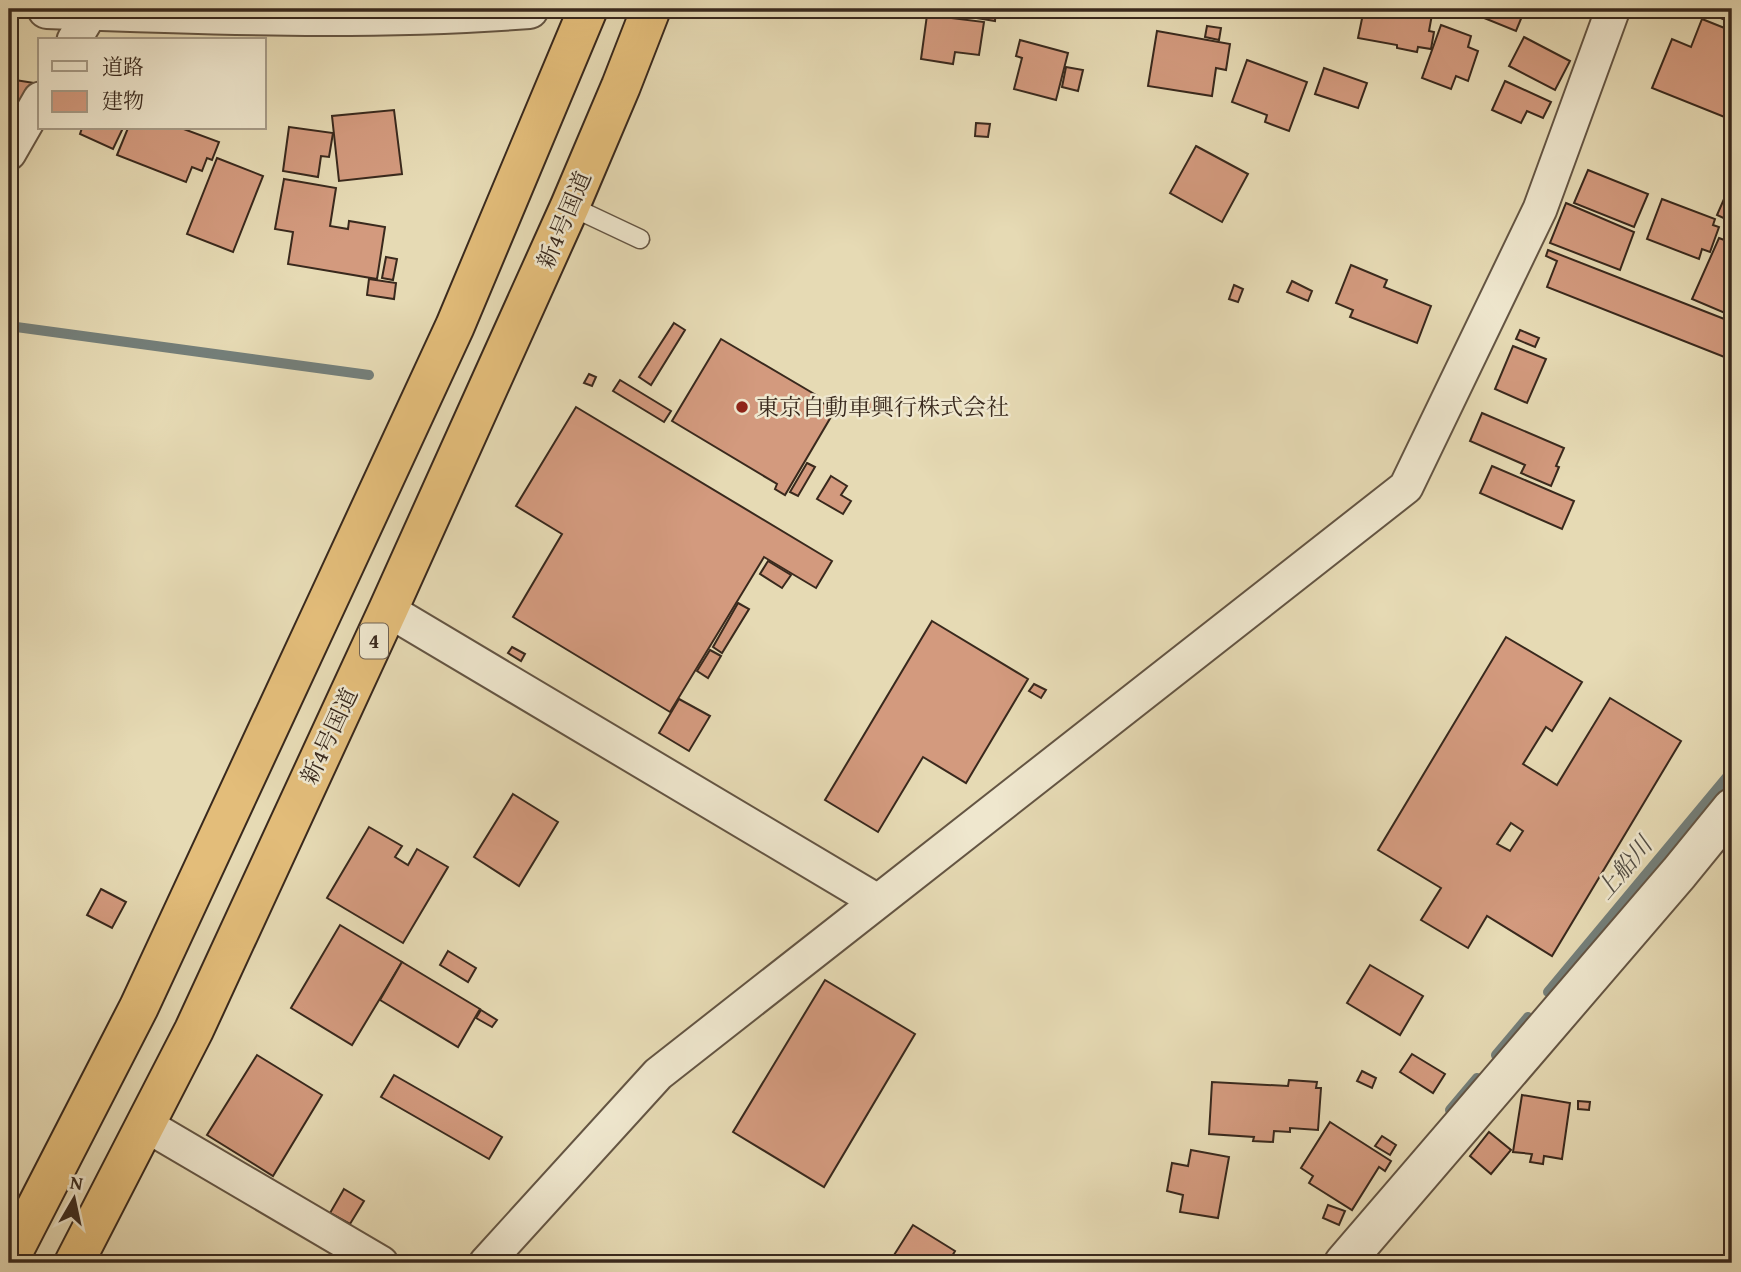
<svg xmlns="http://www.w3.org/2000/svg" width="1741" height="1272" viewBox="0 0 1741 1272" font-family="'Gentium Book Plus','Noto Serif JP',serif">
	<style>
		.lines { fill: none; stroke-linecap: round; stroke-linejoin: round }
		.stream { stroke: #747f7a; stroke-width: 10 }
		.building { fill: #d39a7e; stroke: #39291d; stroke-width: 2; fill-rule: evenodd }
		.service-casing { stroke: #645543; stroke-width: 21 }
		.minor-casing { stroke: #645543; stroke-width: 37 }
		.tertiary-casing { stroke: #645543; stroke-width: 42 }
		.trunk-casing { stroke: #39291d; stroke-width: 42 }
		.service { stroke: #efe7ce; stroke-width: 18 }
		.minor { stroke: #efe7ce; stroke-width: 33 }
		.tertiary { stroke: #efe7ce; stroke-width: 38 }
		.trunk { stroke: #e3bd7a; stroke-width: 38 }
		.poi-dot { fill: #8f2418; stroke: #efe7ce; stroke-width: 2.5 }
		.labels { text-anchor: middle; stroke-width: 5; stroke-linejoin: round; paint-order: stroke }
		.shield { fill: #efe7ce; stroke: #706252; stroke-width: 2 }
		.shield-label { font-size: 21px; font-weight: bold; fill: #39291d }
		.street-label { font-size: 23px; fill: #39291d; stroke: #efe7ce }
		.poi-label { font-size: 23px; fill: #39291d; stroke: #efe7ce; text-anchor: start }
		.water-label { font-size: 24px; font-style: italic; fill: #524d44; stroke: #efe7ce }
	</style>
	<rect width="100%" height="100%" fill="#e6dab4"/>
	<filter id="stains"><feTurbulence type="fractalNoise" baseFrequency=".00286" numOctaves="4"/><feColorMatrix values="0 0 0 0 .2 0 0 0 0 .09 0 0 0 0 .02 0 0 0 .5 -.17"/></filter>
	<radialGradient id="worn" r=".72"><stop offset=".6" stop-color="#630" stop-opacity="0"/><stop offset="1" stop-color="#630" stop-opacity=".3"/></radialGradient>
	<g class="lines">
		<g class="stream">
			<polyline points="9,326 369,375"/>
			<polyline points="1548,992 1732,771"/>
			<polyline points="1496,1055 1528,1017"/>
			<polyline points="1450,1110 1477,1078"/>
		</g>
	</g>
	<g class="building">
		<polygon points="970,9 996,9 995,21 970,17"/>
		<polygon points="1364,9 1433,9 1429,31 1434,32 1431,49 1418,47 1417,52 1397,48 1397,45 1358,38"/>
		<polygon points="1462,9 1525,9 1516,31"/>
		<polygon points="1700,9 1730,9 1725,20"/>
		<polygon points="927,15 984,22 979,55 955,52 953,64 921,59"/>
		<polygon points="1702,19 1732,31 1732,120 1652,88 1672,39 1691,47"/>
		<polygon points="1441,25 1471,36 1468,47 1478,51 1468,81 1456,76 1451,89 1422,78"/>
		<polygon points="1207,26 1221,28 1219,40 1205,37"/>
		<polygon points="1157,31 1230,44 1226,70 1216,68 1212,96 1148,86"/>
		<polygon points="1524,37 1570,61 1555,90 1509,66"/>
		<polygon points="1020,40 1068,53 1056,100 1014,89 1022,58 1016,56"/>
		<polygon points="1247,60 1307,82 1289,131 1265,122 1267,115 1232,102"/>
		<polygon points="1066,67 1083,70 1078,91 1062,87"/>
		<polygon points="1324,68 1367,83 1358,108 1315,94"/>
		<polygon points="9,79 34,83 9,121"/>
		<polygon points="1505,81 1551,102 1543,118 1527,111 1521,123 1492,110"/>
		<polygon points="394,110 402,174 339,181 332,116"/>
		<polygon points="976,123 990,124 988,137 975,136"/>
		<polygon points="289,127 333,133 329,157 321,156 318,177 283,171"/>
		<polygon points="82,128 123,128 113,149 80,134"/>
		<polygon points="128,128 181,128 219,142 212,160 207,158 202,171 192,167 186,182 117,155"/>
		<polygon points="1196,146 1248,174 1222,222 1170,193"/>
		<polygon points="217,158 263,176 233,252 187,234"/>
		<polygon points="1588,170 1648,194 1634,227 1574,203"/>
		<polygon points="284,179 336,188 330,226 348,229 349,221 385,227 377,279 288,264 293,232 275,229"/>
		<polygon points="1731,183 1732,184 1732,222 1717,215"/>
		<polygon points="1662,199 1715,219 1713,225 1719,227 1710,252 1702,249 1699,259 1647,239"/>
		<polygon points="1566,203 1634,232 1620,270 1550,243"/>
		<polygon points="1719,238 1732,243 1732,316 1692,299"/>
		<polygon points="1548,250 1732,322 1732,360 1547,287 1557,261 1546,256"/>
		<polygon points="386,257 397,259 393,280 382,278"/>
		<polygon points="1351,265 1387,280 1384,287 1431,306 1417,343 1350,317 1353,310 1336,303"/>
		<polygon points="369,279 396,283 394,299 367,295"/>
		<polygon points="1292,281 1312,291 1308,301 1287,292"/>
		<polygon points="1234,285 1243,289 1238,302 1229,299"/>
		<polygon points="674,323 685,330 651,385 639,377"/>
		<polygon points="1520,330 1539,338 1535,347 1516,339"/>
		<polygon points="721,339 816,395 814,398 835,410 785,495 775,489 777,484 672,421"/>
		<polygon points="1513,346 1546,359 1527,403 1495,389"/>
		<polygon points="589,374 596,377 592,386 584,383"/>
		<polygon points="620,380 671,411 664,422 613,391"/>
		<polygon points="870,399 879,403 874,412 865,407"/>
		<polygon points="576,407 832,561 816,588 764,557 670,712 513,617 562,534 516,506"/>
		<polygon points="1482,413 1564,448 1556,466 1559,467 1551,486 1521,473 1525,465 1470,441"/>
		<polygon points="807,463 815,467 798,496 790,492"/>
		<polygon points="1492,466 1574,501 1562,529 1480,493"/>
		<polygon points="831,476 847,486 841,495 851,501 843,514 817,499"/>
		<polygon points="768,561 791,575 782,588 760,574"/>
		<polygon points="738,603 749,609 722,653 713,647"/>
		<polygon points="932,621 1028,679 966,783 923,757 878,832 825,800"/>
		<path d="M1506,637L1582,682L1552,731L1546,727L1523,764L1557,785L1610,698L1681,741L1552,956L1487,916L1468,948L1421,920L1441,888L1378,850ZM1511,823L1523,831L1510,851L1497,844Z"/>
		<polygon points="512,647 525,654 521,661 508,653"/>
		<polygon points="710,650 721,656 708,678 697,671"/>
		<polygon points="1034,684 1046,690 1041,698 1029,691"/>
		<polygon points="679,699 710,716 689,751 659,733"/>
		<polygon points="513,794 558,822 519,886 474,857"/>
		<polygon points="369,827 402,846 395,857 408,865 417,849 448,867 403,943 327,898"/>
		<polygon points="101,889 126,902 112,928 87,915"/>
		<polygon points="340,925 402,962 352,1045 291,1008"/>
		<polygon points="448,951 476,968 468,982 440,965"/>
		<polygon points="402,962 480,1009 458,1047 380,1000"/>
		<polygon points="1370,965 1423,996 1400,1035 1347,1003"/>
		<polygon points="825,980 915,1034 824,1187 733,1132"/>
		<polygon points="481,1010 497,1020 492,1027 476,1018"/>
		<polygon points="1412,1054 1445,1074 1433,1093 1400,1072"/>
		<polygon points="257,1055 322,1095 273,1176 207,1135"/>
		<polygon points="1362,1071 1376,1078 1372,1088 1357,1081"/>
		<polygon points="394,1075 502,1137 489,1159 381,1097"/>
		<polygon points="1289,1080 1317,1082 1316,1088 1321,1088 1318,1130 1290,1128 1290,1132 1274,1131 1273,1142 1253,1141 1254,1137 1209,1134 1212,1082 1288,1086"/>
		<polygon points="1522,1095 1570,1103 1562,1159 1544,1156 1543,1164 1530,1162 1532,1154 1513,1152"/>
		<polygon points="1578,1101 1590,1102 1589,1110 1578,1109"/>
		<polygon points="1330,1122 1391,1161 1385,1171 1379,1167 1352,1210 1309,1183 1313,1176 1301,1168"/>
		<polygon points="1489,1132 1511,1150 1491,1174 1470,1156"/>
		<polygon points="1382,1136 1396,1145 1390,1155 1375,1146"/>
		<polygon points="1191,1150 1229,1157 1218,1218 1180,1212 1183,1195 1167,1191 1172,1163 1188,1166"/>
		<polygon points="344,1189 364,1201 350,1224 330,1213"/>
		<polygon points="1328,1205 1345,1211 1339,1225 1323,1218"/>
		<polygon points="913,1225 955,1251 948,1263 889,1263"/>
	</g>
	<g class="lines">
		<defs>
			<polyline id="service" points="570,206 640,239"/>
			<g id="minor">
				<polyline points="74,40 92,10"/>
				<polyline points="9,153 40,99"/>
				<polyline points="388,610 877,901"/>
				<polyline points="146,1125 381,1263"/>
				<polyline points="486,1263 658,1074 1406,487 1540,209 1613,9"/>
			</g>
			<g id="tertiary">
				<path d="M47,9C208,15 369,21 529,9"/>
				<polyline points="1344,1263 1679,873 1732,808"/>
			</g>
			<g id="trunk">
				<polyline points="9,1260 139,1007 336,583 455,326 588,9"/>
				<polyline points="74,1263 194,1030 388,610 570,206 621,86 651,9"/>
			</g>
		</defs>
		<use href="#service" class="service-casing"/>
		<use href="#minor" class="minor-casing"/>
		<use href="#tertiary" class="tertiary-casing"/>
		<use href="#trunk" class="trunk-casing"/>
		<use href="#service" class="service"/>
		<use href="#minor" class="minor"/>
		<use href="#tertiary" class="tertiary"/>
		<use href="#trunk" class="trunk"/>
	</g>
	<circle class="poi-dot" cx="742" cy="407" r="7"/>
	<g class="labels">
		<rect class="shield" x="360" y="623.5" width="28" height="35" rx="5"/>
		<g class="shield-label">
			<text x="374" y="648">4</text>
		</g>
		<g class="street-label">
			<text transform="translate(564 220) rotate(-67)" y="8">新4号国道</text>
			<text transform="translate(329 736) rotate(-65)" y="8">新4号国道</text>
		</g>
		<g class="poi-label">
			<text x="756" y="415">東京自動車興行株式会社</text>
		</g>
		<g class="water-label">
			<text transform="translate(1624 868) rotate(-50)" y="8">上船川</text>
		</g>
	</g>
	<rect width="1741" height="1272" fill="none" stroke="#e6dab4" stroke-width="35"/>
	<rect x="10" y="10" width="1720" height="1251" fill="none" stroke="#39291d" stroke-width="3.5"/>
	<rect x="18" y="18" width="1706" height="1237" fill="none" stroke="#39291d" stroke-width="2"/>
	<rect x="38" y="38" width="228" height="91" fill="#efe7ce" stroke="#a69b87" stroke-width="2"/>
	<rect x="52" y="61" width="35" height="10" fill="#efe7ce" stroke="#a69b87" stroke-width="2"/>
	<text x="102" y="74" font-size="21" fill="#39291d">道路</text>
	<rect x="52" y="91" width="35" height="21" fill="#d39a7e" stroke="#a69b87" stroke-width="2"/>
	<text x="102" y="108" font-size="21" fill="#39291d">建物</text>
	<g transform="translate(74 1199) rotate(9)" stroke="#efe7ce" stroke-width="5" paint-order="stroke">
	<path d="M0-5L12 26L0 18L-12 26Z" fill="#39291d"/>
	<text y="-10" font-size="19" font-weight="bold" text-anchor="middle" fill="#39291d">N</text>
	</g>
	<rect width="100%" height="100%" filter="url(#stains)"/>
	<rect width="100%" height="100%" fill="url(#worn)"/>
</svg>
